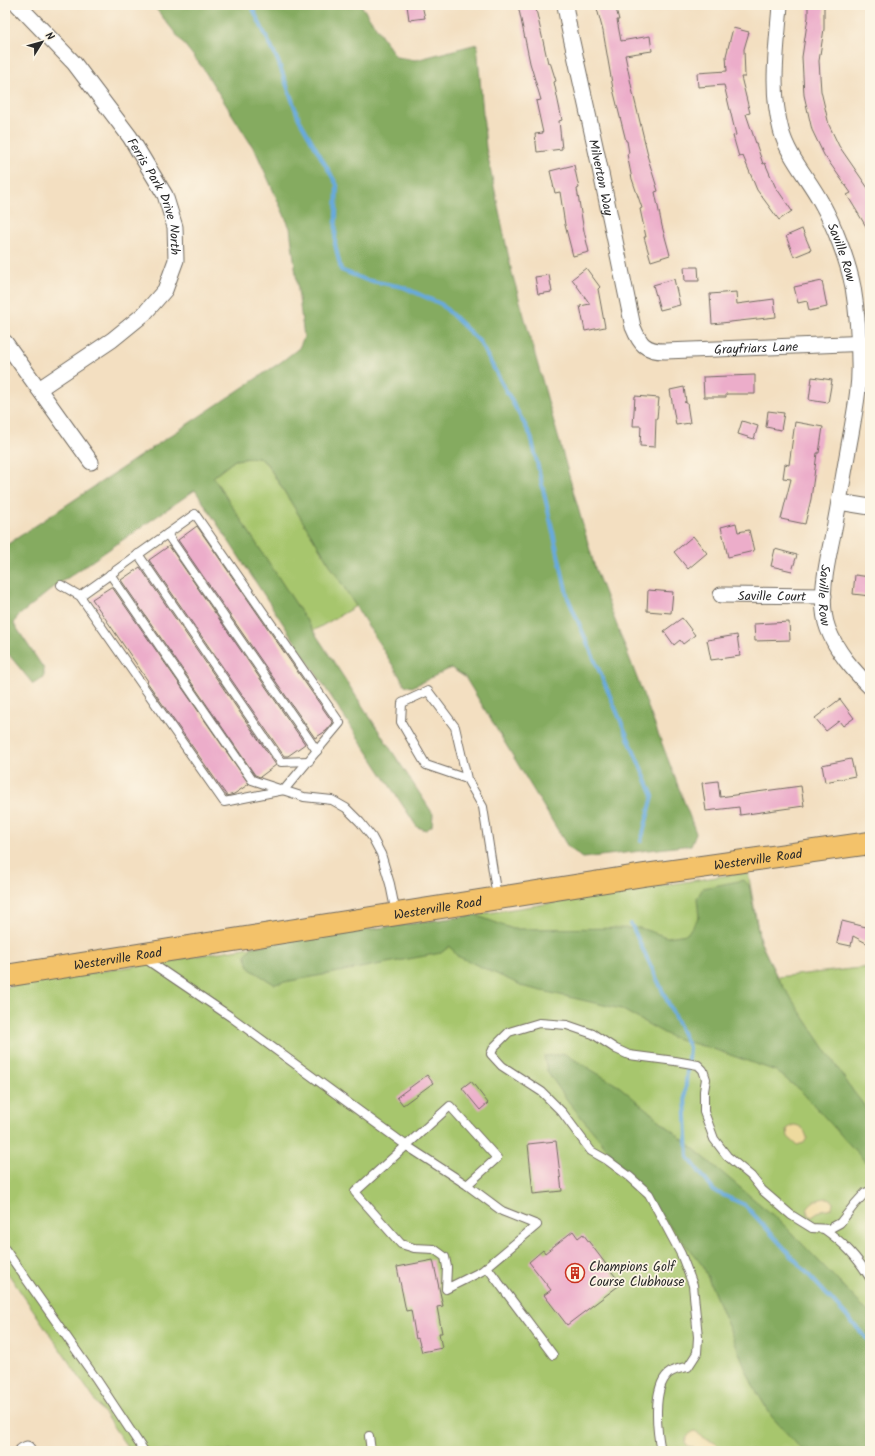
<svg xmlns="http://www.w3.org/2000/svg" width="875" height="1456" viewBox="0 0 875 1456" font-family="Kalam,sans-serif">
	<style>
		.green { fill: #a7c66d; stroke: #69784c }
		.forest { fill: #85ab60; stroke: #586b46 }
		.sand { fill: #eeda9e; stroke: #8c8264 }
		.lines { fill: none; stroke-linecap: round; stroke-linejoin: round }
		.stream { stroke: #68aadc; stroke-width: 4 }
		.building { fill: #ecadca }
		.lane-casing { stroke: #716a60; stroke-width: 10 }
		.street-casing { stroke: #716a60; stroke-width: 17 }
		.primary-casing { stroke: #716a60; stroke-width: 24 }
		.lane { stroke: #fff; stroke-width: 8 }
		.street { stroke: #fff; stroke-width: 15 }
		.primary { stroke: #f3c26a; stroke-width: 22 }
		.labels { text-anchor: middle; stroke-width: 3.5; stroke-linejoin: round; paint-order: stroke }
		.street-label { font-size: 13px; fill: #2b2b2b; stroke: #fcf5e5 }
		.poi-label { font-size: 13px; fill: #2b2b2b; stroke: #fcf5e5; text-anchor: start }
	</style>
	<rect width="100%" height="100%" fill="#fcf5e5"/>
	<filter id="ink" filterUnits="userSpaceOnUse"><feTurbulence type="fractalNoise" baseFrequency=".025" numOctaves="2"/><feDisplacementMap in="SourceGraphic" scale="8" xChannelSelector="R" yChannelSelector="G"/><feConvolveMatrix kernelMatrix="1 2 1 2 8 2 1 2 1" color-interpolation-filters="sRGB"/></filter>
	<filter id="wash" filterUnits="userSpaceOnUse"><feTurbulence type="fractalNoise" baseFrequency=".012" numOctaves="4" result="noise"/><feDisplacementMap in="SourceGraphic" scale="16" xChannelSelector="R" yChannelSelector="G"/><feGaussianBlur stdDeviation="0.9" result="paint"/><feColorMatrix in="noise" values="0 0 0 0 0 0 0 0 0 0 0 0 0 0 0 0 0 1.4 0 .05"/><feComposite in="paint" operator="in"/></filter>
	<g filter="url(#wash)">
		<rect width="100%" height="100%" fill="#f3dfc1"/>
		<g class="green">
			<polygon points="258,457 267,464 356,606 313,631 213,477 235,460"/>
			<polygon points="748,872 760,941 777,977 870,967 870,1451 130,1451 5,1269 5,987 306,938 475,915"/>
		</g>
		<g class="forest">
			<polygon points="153,5 361,5 396,57 416,60 477,44 486,148 512,273 595,568 696,833 691,845 583,858 568,847 465,677 451,668 412,687 405,685 267,464 258,457 235,460 213,477 433,814 432,826 426,830 417,827 195,490 53,588 17,617 14,624 44,669 44,678 33,684 5,650 5,546 281,362 299,348 304,337 290,228 256,152 202,67"/>
			<polygon points="744,880 749,885 760,941 777,977 853,1091 870,1113 870,1167 802,1092 776,1071 713,1049 671,1037 621,1009 525,987 457,956 450,946 441,953 274,984 250,969 245,955 252,947 306,938 475,915 513,929 640,928 667,937 687,934 699,917 697,898 703,888"/>
			<polygon points="565,1054 620,1087 781,1222 870,1314 870,1451 803,1451 772,1417 753,1386 703,1266 568,1101 547,1071 544,1056"/>
		</g>
		<g class="sand">
			<path d="M793,1125C801,1125 805,1130 807,1138L804,1143L797,1145L788,1137L787,1129Z"/>
			<path d="M827,1198L831,1199L833,1202L832,1208L822,1210L812,1217L808,1215C805,1203 817,1199 827,1198Z"/>
			<path d="M695,1431L698,1433L703,1439C710,1440 719,1443 721,1451H696L694,1447L687,1446L685,1443C686,1438 689,1433 695,1431Z"/>
		</g>
		<g class="lines">
			<g class="stream">
				<polyline points="251,5 278,61 299,119 337,185 335,244 341,270 366,280 403,287 441,304 479,341 531,436 568,598 653,796 641,841"/>
				<polyline points="631,924 689,1047 685,1095 688,1157 714,1191 745,1205 870,1342"/>
			</g>
		</g>
		<g id="blocks">
			<g class="building">
				<polygon points="407,5 422,5 425,18 409,20"/>
				<polygon points="518,5 535,5 548,63 550,62 556,81 554,82 562,120 559,121 562,149 537,152 535,134 543,133 536,101 541,100 530,63"/>
				<polygon points="596,5 615,5 619,20 617,20 621,41 650,36 652,51 625,55 632,89 648,155 647,155 658,191 655,192 662,226 670,255 651,261 644,237 646,237 640,209 642,208 632,179 627,154 629,153 627,141 626,141 613,89 603,31"/>
				<polygon points="808,5 824,5 824,29 819,61 821,91 829,125 839,146 870,191 870,233 847,195 851,193 824,155 812,130 804,95 802,57 808,17"/>
				<polygon points="733,28 749,32 744,49 745,77 741,77 750,113 746,114 763,164 765,163 775,186 792,211 779,220 757,190 743,156 739,157 733,136 736,135 724,85 698,87 697,73 727,71 726,56"/>
				<polygon points="574,165 579,188 577,189 584,231 589,252 573,256 565,225 560,192 555,193 550,171"/>
				<polygon points="802,229 811,250 794,257 786,236"/>
				<polygon points="684,267 698,267 699,281 685,281"/>
				<polygon points="586,268 600,287 598,289 605,327 585,331 580,306 590,304 572,279"/>
				<polygon points="549,275 552,292 538,294 535,277"/>
				<polygon points="674,279 680,305 660,310 653,285"/>
				<polygon points="822,281 827,307 809,311 807,301 798,303 794,287"/>
				<polygon points="736,292 737,304 774,299 776,317 712,324 710,294"/>
				<polygon points="755,375 755,394 726,394 726,397 704,397 703,377"/>
				<polygon points="812,377 832,380 828,403 809,400"/>
				<polygon points="684,387 686,402 684,402 687,403 690,423 676,425 670,390"/>
				<polygon points="635,396 659,398 657,418 656,418 655,447 640,446 641,426 633,426"/>
				<polygon points="768,411 784,413 781,430 766,427"/>
				<polygon points="742,421 758,426 754,439 738,434"/>
				<polygon points="795,422 823,427 819,453 817,453 811,499 805,524 781,519 791,479 783,478 785,464 789,465"/>
				<polygon points="736,523 738,532 749,530 754,551 728,557 721,527"/>
				<polygon points="197,526 333,723 326,731 315,738 178,540"/>
				<polygon points="693,536 707,553 688,569 674,552"/>
				<polygon points="169,546 305,744 288,756 284,756 149,560"/>
				<polygon points="775,549 797,555 792,571 771,566"/>
				<polygon points="140,567 276,765 260,777 255,775 121,580"/>
				<polygon points="855,575 870,577 870,596 853,594"/>
				<polygon points="111,587 112,587 249,784 234,794 227,796 147,682 148,681 92,599"/>
				<polygon points="648,590 673,592 671,613 647,611"/>
				<polygon points="682,618 695,635 683,644 680,640 674,645 664,631"/>
				<polygon points="789,622 790,640 755,641 754,624"/>
				<polygon points="737,635 740,656 711,660 707,640"/>
				<polygon points="840,699 854,718 843,726 839,721 826,731 815,718"/>
				<polygon points="851,759 855,776 825,782 822,765"/>
				<polygon points="718,781 720,797 801,786 804,806 740,815 739,807 706,811 702,783"/>
				<polygon points="842,921 870,928 870,945 853,936 851,946 837,943"/>
				<polygon points="427,1075 433,1083 403,1105 397,1097"/>
				<polygon points="471,1081 488,1103 480,1110 462,1088"/>
				<polygon points="556,1141 562,1191 533,1194 528,1144"/>
				<polygon points="573,1231 578,1238 583,1234 621,1284 567,1325 544,1295 551,1290 529,1262 543,1250 545,1253"/>
				<polygon points="433,1260 443,1306 437,1307 442,1333 439,1333 442,1348 422,1352 418,1338 416,1339 411,1310 406,1311 397,1267"/>
			</g>
		</g>
	</g>
	<g filter="url(#ink)">
		<use href="#blocks" fill-opacity="0" stroke="#716a60" stroke-width="1"/>
		<g class="lines">
			<defs>
				<g id="lane">
					<polyline points="167,534 317,751"/>
					<polyline points="138,554 281,762 309,761"/>
					<polyline points="110,574 252,780 304,797 332,800 346,808 360,822 372,837 381,854 390,884 396,914"/>
					<polyline points="61,585 80,596 224,802 284,790 340,723 195,514 80,596"/>
					<polyline points="467,779 426,765 401,722 402,703 428,691 455,727 467,779 483,807 497,897"/>
					<polyline points="144,958 231,1017 407,1146 467,1185 502,1211 537,1225 482,1271 446,1289 447,1267 445,1257 434,1249 414,1248 401,1244 355,1192 450,1106 497,1158 467,1185"/>
					<path d="M824,1229C844,1243 857,1257 870,1278"/>
					<polyline points="5,1249 97,1380 144,1451"/>
					<polyline points="487,1267 553,1355"/>
					<polyline points="369,1436 371,1451"/>
					<path d="M661,1451C657,1432 652,1389 668,1374C674,1369 681,1368 688,1367L697,1353L698,1337L693,1285L681,1254L649,1194L630,1177L607,1160L591,1151L562,1112L542,1092L502,1066L491,1054L494,1047L509,1032L539,1023L567,1025L593,1034L616,1049L629,1055L675,1061L698,1065L703,1070L706,1079L704,1091V1112L714,1139L727,1156L751,1176L762,1190L791,1215L812,1228L829,1229L840,1223L855,1204L865,1193L870,1191"/>
				</g>
				<g id="street">
					<path id="s1" d="M18,5L74,63L130,137L165,195L175,227L176,260L165,290L144,314L112,340L39,389"/>
					<path id="s2" d="M565,5L569,28L598,159L633,327C640,344 645,351 665,351L870,343"/>
					<path id="s3" d="M780,5C777,47 770,89 781,130C788,157 809,179 821,202C834,225 848,261 853,287C857,311 859,337 859,362C860,386 855,410 851,434C845,466 840,498 834,529C828,559 817,600 828,629C837,652 853,670 870,687"/>
					<polyline points="5,342 91,462"/>
					<polyline points="839,502 870,507"/>
					<path id="s4" d="M721,595L824,596"/>
					<polyline points="23,1451 27,1449"/>
				</g>
				<g id="primary">
					<path id="s5" d="M5,976L644,875L870,843"/>
				</g>
			</defs>
			<use href="#lane" class="lane-casing"/>
			<use href="#street" class="street-casing"/>
			<use href="#primary" class="primary-casing"/>
			<use href="#lane" class="lane"/>
			<use href="#street" class="street"/>
			<use href="#primary" class="primary"/>
		</g>
	</g>
	<defs>
		<symbol id="building-ring" viewBox="-11 -11 22 22"><circle r="9.5" fill="#fcf5e5" stroke="#c8321e" stroke-width="1.5"/><path d="M-4-6H4V6H1V3H-1V6H-4ZM-2.5-4.3h1.7v1.8h-1.7ZM.8-4.3h1.7v1.8H.8ZM-2.5-1h1.7V.8h-1.7ZM.8-1h1.7V.8H.8Z" fill="#c8321e"/></symbol>
	</defs>
	<g fill-rule="evenodd">
		<use href="#building-ring" x="564" y="1262" width="22" height="22"/>
	</g>
	<g class="labels">
		<g class="street-label">
			<text dy="5" stroke="none"><textPath href="#s2" startOffset="176">Milverton Way</textPath></text>
			<text dy="5" stroke="none"><textPath href="#s1" startOffset="239">Ferris Park Drive North</textPath></text>
			<text dy="5" stroke="none"><textPath href="#s3" startOffset="263">Saville Row</textPath></text>
			<text dy="5" stroke="none"><textPath href="#s2" startOffset="464">Grayfriars Lane</textPath></text>
			<text dy="5" stroke="none"><textPath href="#s3" startOffset="611">Saville Row</textPath></text>
			<text dy="5" stroke="none"><textPath href="#s4" startOffset="51">Saville Court</textPath></text>
			<text dy="5" stroke="none"><textPath href="#s5" startOffset="762">Westerville Road</textPath></text>
			<text dy="5" stroke="none"><textPath href="#s5" startOffset="438">Westerville Road</textPath></text>
			<text dy="5" stroke="none"><textPath href="#s5" startOffset="114">Westerville Road</textPath></text>
		</g>
		<g class="poi-label">
			<text x="589" y="1271">Champions Golf<tspan x="589" dy="15">Course Clubhouse</tspan></text>
		</g>
	</g>
	<rect width="875" height="1456" fill="none" stroke="#fcf5e5" stroke-width="20"/>
	<g transform="translate(42 42) rotate(53)" stroke="#fcf5e5" stroke-width="3" paint-order="stroke">
	<path d="M0-3L7 15L0 10L-7 15Z" fill="#2b2b2b"/>
	<text y="-6" font-size="11" font-weight="bold" text-anchor="middle" fill="#2b2b2b">N</text>
	</g>
</svg>
